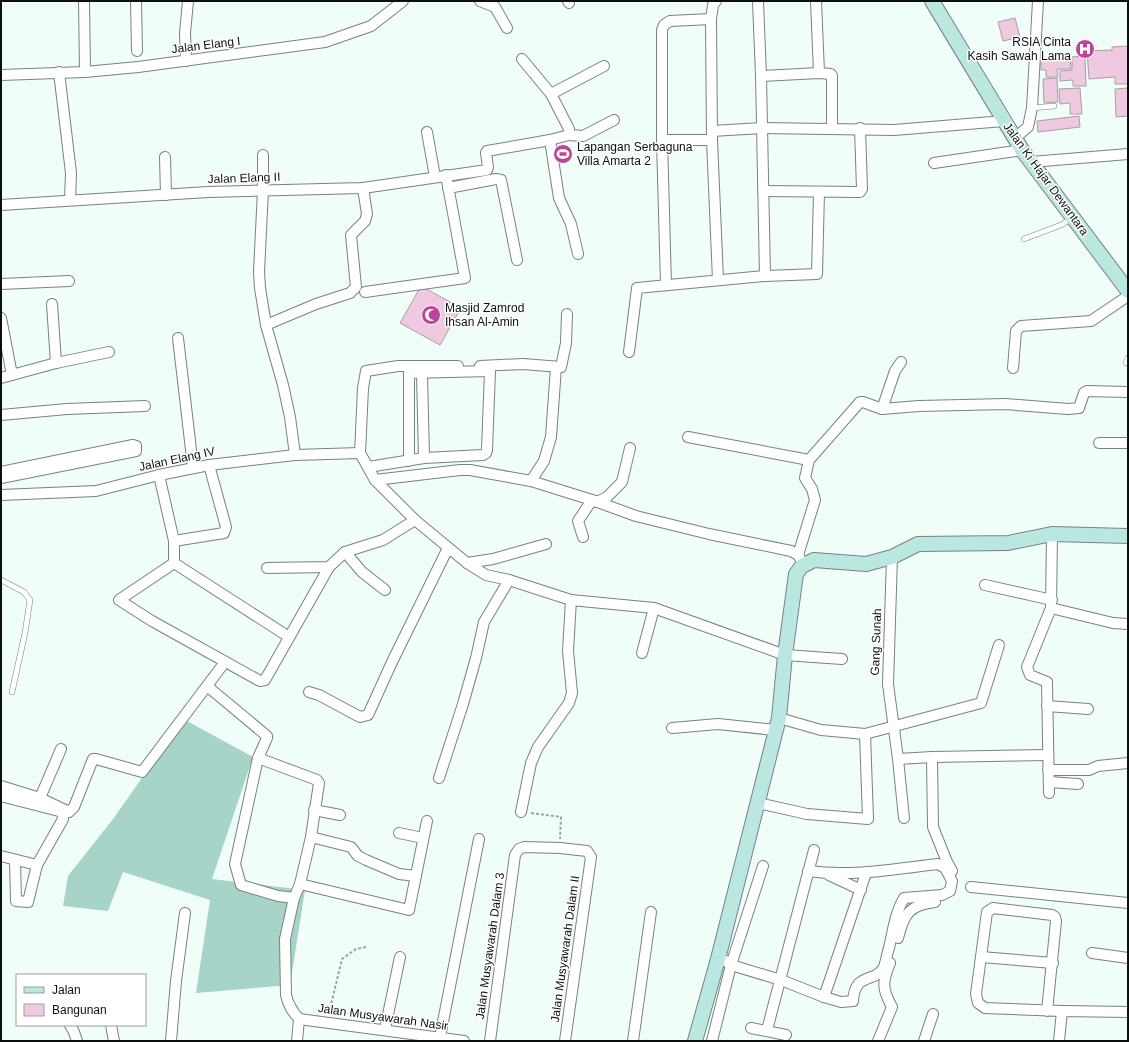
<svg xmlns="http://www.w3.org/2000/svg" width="1129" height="1042" viewBox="0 0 1129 1042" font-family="Helvetica,sans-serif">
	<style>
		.forest { fill: #a6d4c8 }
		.building { fill: #efc9df; stroke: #a99ea4 }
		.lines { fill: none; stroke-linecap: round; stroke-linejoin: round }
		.lane-casing { stroke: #77837f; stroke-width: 6 }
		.street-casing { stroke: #77837f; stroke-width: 12 }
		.secondary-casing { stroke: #77837f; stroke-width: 16 }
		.path { stroke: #9ba5a2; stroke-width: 2; stroke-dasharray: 3 2; stroke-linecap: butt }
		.lane { stroke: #fff; stroke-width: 5 }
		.street { stroke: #fff; stroke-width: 10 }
		.secondary { stroke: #bae7e0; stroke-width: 14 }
		.labels { text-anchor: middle; stroke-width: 3; stroke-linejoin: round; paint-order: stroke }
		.poi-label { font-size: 12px; fill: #0b0f0e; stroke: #fff; text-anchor: start }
		.street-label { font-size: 12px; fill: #0b0f0e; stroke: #fff }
	</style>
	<rect width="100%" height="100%" fill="#f0fdf9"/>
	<polygon class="forest" points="185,720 253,757 212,879 305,890 290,985 196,993 210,900 123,872 108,911 63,906 68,876 113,819 161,751"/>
	<g class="building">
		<polygon points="1015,18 1020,37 1003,41 998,22"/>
		<polygon points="1128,46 1128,84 1115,84 1115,77 1089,79 1087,51 1112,50 1112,47"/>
		<polygon points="1085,56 1086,86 1073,86 1073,80 1060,81 1060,71 1072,70 1072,57"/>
		<polygon points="1070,57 1071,69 1057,69 1058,77 1046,77 1046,70 1041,70 1041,59"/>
		<polygon points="1057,78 1058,102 1044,103 1043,79"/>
		<polygon points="1080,88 1082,114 1070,114 1070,103 1060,104 1059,89"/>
		<polygon points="1128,88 1128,116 1116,117 1115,89"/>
		<polygon points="1079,116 1080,127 1038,132 1037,121"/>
		<polygon points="421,286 461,308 440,345 400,323"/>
	</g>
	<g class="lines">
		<defs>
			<g id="lane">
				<polyline points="1032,108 1054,106"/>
				<polyline points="1024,239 1061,225 1072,218"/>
				<polyline points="1126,363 1128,358"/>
				<polyline points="1,580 24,592 30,600 25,633 12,692"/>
			</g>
			<g id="street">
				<polyline points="84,1 85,72"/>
				<polyline points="136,1 137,51"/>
				<polyline points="480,1 495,7 507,28"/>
				<polyline points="568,1 569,3"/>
				<polyline points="716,1 713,5 711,19 712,140 718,280"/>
				<polyline points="758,1 761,76 765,276"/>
				<polyline points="816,1 819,73"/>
				<polyline points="522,59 551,94 569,129 569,135"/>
				<polyline points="186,61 185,33 188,1"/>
				<polyline points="59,72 71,173 70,200"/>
				<polyline points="1,75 85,72 138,67 325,42 371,26 403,1"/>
				<polyline points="761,76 819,73 831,74 832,76 832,128"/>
				<polyline points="551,94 604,66"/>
				<polyline points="712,131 762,128 894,130 1004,121"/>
				<polyline points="427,132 435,177"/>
				<polyline points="1015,138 1028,127 1032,108 1038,1"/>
				<polyline points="550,140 559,198 571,224 578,254"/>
				<polyline points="662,140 712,140"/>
				<polyline points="263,155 263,190 259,272 260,288 266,325 283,385 290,417 295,455"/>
				<polyline points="165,157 166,195"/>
				<polyline points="1031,162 1128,154"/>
				<polyline points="934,163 1022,150"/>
				<polyline points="448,188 496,179 501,180 517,260"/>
				<polyline points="763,191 860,192 862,189 860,128"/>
				<polyline points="1,205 208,192 363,188 487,170 488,167 486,153 487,151 550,140 569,135 583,136 614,120"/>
				<polyline points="1,284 69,281"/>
				<polyline points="666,285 662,140 662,30 664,25 670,21 711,19"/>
				<polyline points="365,292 465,278 446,175"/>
				<polyline points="52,304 56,363"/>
				<polyline points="1,318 12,375"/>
				<polyline points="266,325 316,304 350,293 356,287 351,235 365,221 367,214 363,188"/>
				<polyline points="178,338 193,467"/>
				<polyline points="629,352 637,288 765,276 817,274 819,192"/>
				<polyline points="480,366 523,364 561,367 566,343 567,314"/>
				<polyline points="1013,368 1016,331 1021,326 1091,321 1128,296"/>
				<polyline points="422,374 424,458"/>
				<polyline points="1,378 56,363 109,352"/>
				<polyline points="882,409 895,371 901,362"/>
				<polyline points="1,415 67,409 145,406"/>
				<polyline points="688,437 809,460"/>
				<polyline points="1099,443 1128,443"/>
				<polyline points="360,453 375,480 415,520 467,563 486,575 509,580 571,600 654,608 785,655 842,659"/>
				<polyline points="360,453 363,388 366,371 398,366 458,366"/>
				<polyline points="368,467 424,458 483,455 486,453 487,450 490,371 409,373 409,461"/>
				<polyline points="1,472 133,445 136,446 136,451 1,478"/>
				<polyline points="159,475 174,541 174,563"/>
				<polyline points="375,480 460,470 470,470 531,481 592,500 636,516 709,534 791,551 798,555 801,560"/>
				<polyline points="531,481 544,461 551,437 556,367"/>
				<polyline points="1,495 96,491 159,475 209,465 295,455 360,453"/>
				<polyline points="597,502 607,497 622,482 630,448"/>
				<polyline points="583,537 578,521 592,500"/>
				<polyline points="174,541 224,533 226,527 209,465"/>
				<polyline points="345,552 362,572 385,590"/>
				<polyline points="798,555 815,500 812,489 805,478 809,460 860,402 863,402 882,409 919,406 1005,404 1068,409 1079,408 1084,393 1087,391 1128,392"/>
				<polyline points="892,557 888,684 898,759"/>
				<polyline points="174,563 119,600 152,621 260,681 265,680 329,567"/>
				<polyline points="174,563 289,637"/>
				<polyline points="467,563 493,559 546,544"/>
				<polyline points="267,568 329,567 345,552 383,540 415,520"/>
				<polyline points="985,585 1052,600"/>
				<polyline points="1051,608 1113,623 1128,624"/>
				<polyline points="642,653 654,608"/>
				<polyline points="207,686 267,736 267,738 258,758 235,864 241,885 278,896 294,898"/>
				<polyline points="309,692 319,695 360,717 368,715 392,662 448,548"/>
				<polyline points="1047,706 1088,709"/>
				<polyline points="779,718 821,730 865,734 981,703 999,645"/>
				<polyline points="672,728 718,724 775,730"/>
				<polyline points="932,757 933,827 947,862 952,871"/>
				<path d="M258,758L317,780L319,783L311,837L300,884L294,898L285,939L286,995C288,1005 292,1011 299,1019L297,1041"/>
				<polyline points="1048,770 1089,770 1098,766 1128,763"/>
				<polyline points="439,778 463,704 476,658 484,622 509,580"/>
				<polyline points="1049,782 1078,784"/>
				<polyline points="1,786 40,798 69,812 74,807 93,759 96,759 142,772 225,662"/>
				<polyline points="1049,793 1047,682 1030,675 1027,667 1051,608 1052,534"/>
				<polyline points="1,796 59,811 63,814 63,819 37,865 1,856"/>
				<polyline points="40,798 61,749"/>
				<polyline points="758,803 807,814 868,819 865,734"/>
				<polyline points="314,810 340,815"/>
				<polyline points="521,812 531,763 538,747 569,703 572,693 568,651 571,600"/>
				<polyline points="904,818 898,759 932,757 1047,755"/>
				<polyline points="399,833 423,838"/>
				<polyline points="311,837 351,847 358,856 366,860 399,874 416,876"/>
				<polyline points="15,860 16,901 28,902 37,865"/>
				<polyline points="829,875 861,890"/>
				<polyline points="300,884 409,910 427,821"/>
				<polyline points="971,887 1128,903"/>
				<path d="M898,938C904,914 909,905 935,902"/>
				<polyline points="1092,953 1128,958"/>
				<polyline points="981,957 1053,963"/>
				<path d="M718,959L726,961L731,965L781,980L824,997L841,1002L853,1001C855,971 875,984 884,967C886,961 887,954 889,948C893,931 895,913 904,898L942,895L950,891L952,881L945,868L938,864C895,869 851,877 808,871"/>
				<polyline points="824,997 866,873"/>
				<polyline points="1047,1011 1056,921 1055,917 1052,915 993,908 987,912 976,994 978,1003 985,1008 1062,1011"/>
				<polyline points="299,1019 464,1041"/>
				<polyline points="70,1025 74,1032 77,1041"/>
				<polyline points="111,1025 114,1041"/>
				<polyline points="751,1028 786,1035"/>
				<polyline points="385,1029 400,957"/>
				<polyline points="767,1030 814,850"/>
				<polyline points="440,1037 479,839"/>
				<polyline points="171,1041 176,981 185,913"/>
				<polyline points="490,1041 515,855 519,849 524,847 560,848 587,851 591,857 565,1041"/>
				<polyline points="633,1041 651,912"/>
				<polyline points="712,1041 731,965 763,866"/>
				<path d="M878,1041L892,1007C882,989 882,982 890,963"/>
				<polyline points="924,1041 933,1014"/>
				<polyline points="1059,1041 1062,1011 1128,1012"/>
			</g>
			<g id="secondary">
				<polyline points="932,1 1022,150 1128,291"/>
				<polyline points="695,1041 718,959 779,718 785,655 796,574 802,566 814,560 866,564 892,557 918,544 1008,543 1052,534 1128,536"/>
			</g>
		</defs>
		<use href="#lane" class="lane-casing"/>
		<use href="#street" class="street-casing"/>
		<use href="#secondary" class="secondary-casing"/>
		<g class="path">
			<polyline points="531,813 561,817 560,839"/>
			<polyline points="329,1013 342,959 356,949 366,947"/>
		</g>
		<use href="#lane" class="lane"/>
		<use href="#street" class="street"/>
		<use href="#secondary" class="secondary"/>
	</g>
	<defs>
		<symbol id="hospital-disc" viewBox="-11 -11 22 22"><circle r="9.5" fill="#be4497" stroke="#fff"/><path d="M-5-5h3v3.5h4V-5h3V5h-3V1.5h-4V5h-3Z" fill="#fff"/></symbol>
		<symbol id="stadium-disc" viewBox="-11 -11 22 22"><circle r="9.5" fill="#be4497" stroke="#fff"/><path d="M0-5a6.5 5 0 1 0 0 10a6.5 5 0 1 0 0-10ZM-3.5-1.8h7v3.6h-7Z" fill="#fff"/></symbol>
		<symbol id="mosque-disc" viewBox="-11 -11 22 22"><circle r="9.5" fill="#be4497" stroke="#fff"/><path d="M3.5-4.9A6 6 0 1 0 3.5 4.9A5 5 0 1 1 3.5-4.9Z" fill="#fff"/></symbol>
	</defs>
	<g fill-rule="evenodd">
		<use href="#hospital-disc" x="1074" y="38" width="22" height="22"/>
		<use href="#stadium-disc" x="552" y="143" width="22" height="22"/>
		<use href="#mosque-disc" x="420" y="304" width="22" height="22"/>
	</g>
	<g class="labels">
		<g class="poi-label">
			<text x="1071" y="46" text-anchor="end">RSIA Cinta<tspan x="1071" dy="14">Kasih Sawah Lama</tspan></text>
			<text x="577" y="151">Lapangan Serbaguna<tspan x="577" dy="14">Villa Amarta 2</tspan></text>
			<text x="445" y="312">Masjid Zamrod<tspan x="445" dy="14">Ihsan Al-Amin</tspan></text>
		</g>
		<g class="street-label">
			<text transform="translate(206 45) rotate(-7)" y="4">Jalan Elang I</text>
			<text transform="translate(244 178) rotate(-2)" y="4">Jalan Elang II</text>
			<text transform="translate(1046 179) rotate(54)" y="4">Jalan Ki Hajar Dewantara</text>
			<text transform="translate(177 459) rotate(-12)" y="4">Jalan Elang IV</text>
			<text transform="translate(876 642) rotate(-88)" y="4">Gang Sunah</text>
			<text transform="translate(490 946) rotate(-82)" y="4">Jalan Musyawarah Dalam 3</text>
			<text transform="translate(565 949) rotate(-82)" y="4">Jalan Musyawarah Dalam II</text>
			<text transform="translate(383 1017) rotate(8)" y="4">Jalan Musyawarah Nasir</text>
		</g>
	</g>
	<rect width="1129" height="1042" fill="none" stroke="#0b0f0e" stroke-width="4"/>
	<rect x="16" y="974" width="130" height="52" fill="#ffffff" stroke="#9d9f9f"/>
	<rect x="24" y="987" width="20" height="6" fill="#bae7e0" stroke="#9d9f9f"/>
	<text x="52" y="994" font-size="12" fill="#0b0f0e">Jalan</text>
	<rect x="24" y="1004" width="20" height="12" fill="#efc9df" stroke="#9d9f9f"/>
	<text x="52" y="1014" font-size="12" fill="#0b0f0e">Bangunan</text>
</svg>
